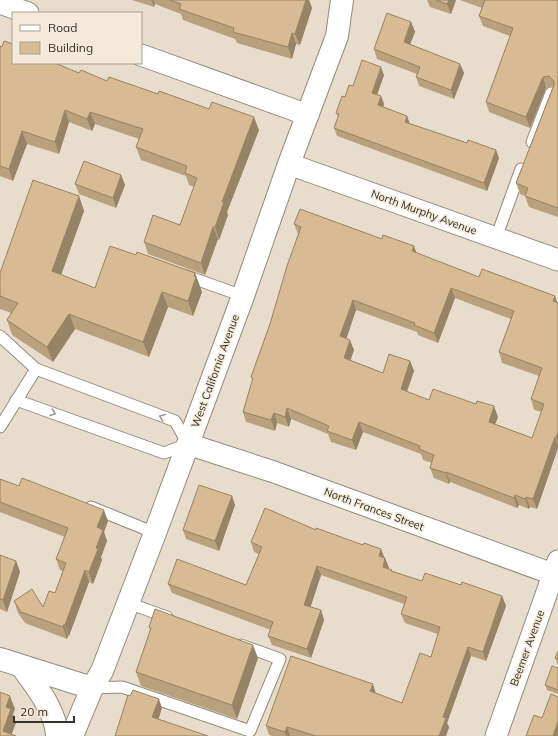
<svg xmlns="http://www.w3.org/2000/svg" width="558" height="736" viewBox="0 0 558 736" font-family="Mulish,sans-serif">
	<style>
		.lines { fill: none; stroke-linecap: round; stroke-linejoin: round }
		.lane-casing { stroke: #958a7b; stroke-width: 13 }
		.street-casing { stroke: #958a7b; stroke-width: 23 }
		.secondary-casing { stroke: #958a7b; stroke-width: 24 }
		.primary-casing { stroke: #958a7b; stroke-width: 24 }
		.lane { stroke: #fff; stroke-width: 11 }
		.street { stroke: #fff; stroke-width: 21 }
		.secondary { stroke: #fff; stroke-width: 22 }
		.primary { stroke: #fff; stroke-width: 22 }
		.wall { fill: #baa17e; fill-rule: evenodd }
		.shaded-wall { fill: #978366 }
		.building { fill: #d8bb92; stroke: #978366; fill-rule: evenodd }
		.oneway { stroke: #9a9894 }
		.labels { text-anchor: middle; stroke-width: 3; stroke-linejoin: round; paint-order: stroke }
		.street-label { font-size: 11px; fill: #34302a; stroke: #f5ead9 }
	</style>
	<rect width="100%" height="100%" fill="#e8ddcc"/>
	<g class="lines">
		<defs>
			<g id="lane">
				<polyline points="532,142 551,93"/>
				<polyline points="496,238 521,169"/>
				<polyline points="184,275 243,296"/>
				<polyline points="0,336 36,369 175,421 188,444 164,453 16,400"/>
				<polyline points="0,427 36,369"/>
				<polyline points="91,507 155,533"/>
				<polyline points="128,603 167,617"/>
				<polyline points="92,688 122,687 250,731 280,659 241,645"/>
			</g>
			<g id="street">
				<polyline points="0,3 28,13"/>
				<polyline points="141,55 308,115"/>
				<polyline points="289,164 558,260"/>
				<polyline points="188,444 274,472 558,576"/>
				<polyline points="496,736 558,561"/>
			</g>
			<polyline id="secondary" points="92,688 102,671 155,533 243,296 289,164 337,36 342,0"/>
			<g id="primary">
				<polyline points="0,659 92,688 72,736"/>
				<path d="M22,667C36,686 56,711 57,736"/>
			</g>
		</defs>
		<use href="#lane" class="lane-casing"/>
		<use href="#street" class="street-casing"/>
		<use href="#secondary" class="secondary-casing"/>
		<use href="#primary" class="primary-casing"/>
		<use href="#lane" class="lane"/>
		<use href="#street" class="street"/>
		<use href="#secondary" class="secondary"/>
		<use href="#primary" class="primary"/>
	</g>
	<g class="wall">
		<polygon points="132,0 309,0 312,8 300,45 296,44 292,59 237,43 235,39 183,20 181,14 155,4 154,7"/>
		<polygon points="427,0 456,0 451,14 430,7"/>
		<polygon points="460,0 558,0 558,217 529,207 525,196 520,194 516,183 553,86 546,88 530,128 489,112 486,102 510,36 483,26 479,16 482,8"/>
		<polygon points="411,22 415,32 410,44 460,64 464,73 454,99 419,86 416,77 417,74 377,59 374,49"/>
		<polygon points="0,46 13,63 79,73 107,81 259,130 227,212 228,215 219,240 218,239 205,275 148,254 144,242 180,225 194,187 189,185 186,176 141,160 136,147 139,139 95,124 92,131 69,122 59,154 27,144 13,181 0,176"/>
		<polygon points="384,75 377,94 381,96 384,104 383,107 410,124 499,158 487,191 337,136 334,128 338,117 336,113 345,97 353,86"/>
		<polygon points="121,175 125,185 116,208 79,194 75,184"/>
		<polygon points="79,196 84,211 61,275 95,288 136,255 195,273 202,292 193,316 168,307 149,357 75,329 53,362 12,335 7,320 11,313 0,309 0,273"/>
		<path d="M294,224L416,253L479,277L558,303V448L537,509L530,507L529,509L519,505L517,508L450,482L449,484L434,478L430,468L432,463L423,460L421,454L363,432L356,450L331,442L328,434L291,419L289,427L277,423L275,431L246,422L243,412L252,381L251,377L270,324L299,234H298ZM455,298L511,319L499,352L502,363L539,376L531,399L534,410L542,412L532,438L495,424L498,417L429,400L407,392L414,371L410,361L383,373L350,360L354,350L346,338L356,310L417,332L418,335L438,343Z"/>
		<polygon points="0,479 108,521 104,532 107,541 101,557 102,560 93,584 89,582 69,636 68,636 67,639 25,623 18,613 14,601 43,607 55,593 63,571 60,570 56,559 65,537 0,512"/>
		<polygon points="232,496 235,505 219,551 186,539 183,530"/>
		<polygon points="316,530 385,558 389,568 388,569 392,572 422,581 461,585 502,596 506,606 486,661 471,656 447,723 449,727 446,736 272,736 269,735 266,726 376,693 402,703 431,657 438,634 405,623 401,614 404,604 321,575 310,607 321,610 324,620 311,658 272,645 268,636 271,630 172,593 168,584 246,585 259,554 254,552 251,542"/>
		<polygon points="0,555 16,561 20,572 7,612 0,609"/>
		<polygon points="149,627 258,658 237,719 141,686 136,672 150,630"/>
		<polygon points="558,651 558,665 555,658"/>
		<polygon points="558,668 558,694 547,690 545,685"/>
	</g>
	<g class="shaded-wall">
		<polygon points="151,0 153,0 155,4 154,7"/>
		<polygon points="305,0 309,0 312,8 300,45 295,34"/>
		<polygon points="449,0 456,0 451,14 447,4"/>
		<polygon points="411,22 415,32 407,52 404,42"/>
		<polygon points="292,33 296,44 292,59 288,47"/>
		<polygon points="460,64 464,73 454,99 451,90"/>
		<polygon points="381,67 384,75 375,101 372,93"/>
		<polygon points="543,77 546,88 530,128 526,117"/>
		<polygon points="381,96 384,104 381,113 378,105"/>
		<polygon points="65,110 69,122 59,154 55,142"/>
		<polygon points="90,112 95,124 92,131 87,119"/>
		<polygon points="407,116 410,124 405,122"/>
		<polygon points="254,117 259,130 227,212 228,215 219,240 215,227 222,202"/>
		<polygon points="22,131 27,144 13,181 9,169"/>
		<polygon points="496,150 499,158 487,191 484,183"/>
		<polygon points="121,175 125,185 116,208 113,198"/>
		<polygon points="79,196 84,211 57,286 52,271"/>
		<polygon points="213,227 218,239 205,275 201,263"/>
		<polygon points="414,246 418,257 412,251"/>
		<polygon points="195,273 202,292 193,316 188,301"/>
		<polygon points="451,288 455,298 438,343 434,333"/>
		<polygon points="162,292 168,307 149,357 143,342"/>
		<polygon points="555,296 558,305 553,301"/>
		<polygon points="353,300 356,310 344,346 340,336"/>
		<polygon points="69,314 75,329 53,362 47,347"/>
		<polygon points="350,340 354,350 348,368 344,358"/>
		<polygon points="410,361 414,371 404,399 401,389"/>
		<polygon points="494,406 498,417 492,432 489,422"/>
		<polygon points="287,408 291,419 289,427 285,417"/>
		<polygon points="274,413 277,423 275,431 271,420"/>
		<polygon points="359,422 363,432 356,450 352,440"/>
		<polygon points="558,433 558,442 556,437"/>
		<polygon points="555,437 558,445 558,448 537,509 533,499"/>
		<polygon points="446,472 450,482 449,484 446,473"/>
		<polygon points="515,495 519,505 517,508 514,498"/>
		<polygon points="232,496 235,505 219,551 215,541"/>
		<polygon points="526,497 530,507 529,509 525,499"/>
		<polygon points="104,510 108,521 104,532 107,541 101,557 102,560 93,584 89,572 97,527"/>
		<polygon points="381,549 385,559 379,556"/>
		<polygon points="385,558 389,568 386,576 383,567"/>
		<polygon points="16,561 20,572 7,612 3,600"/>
		<polygon points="317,566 321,575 308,615 304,605"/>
		<polygon points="85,570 89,582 69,636 65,625"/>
		<polygon points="502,596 506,606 486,661 483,652"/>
		<polygon points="321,610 324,620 311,658 307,649"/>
		<polygon points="64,624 68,636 67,639 63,627"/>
		<polygon points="253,645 258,658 237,719 232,705"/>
		<polygon points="468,647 471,656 447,723 449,727 446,736 439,736 443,717"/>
		<polygon points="373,684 376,694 370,691"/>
		<polygon points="10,696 15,709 13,714 16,723 11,736 3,731 6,707"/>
		<polygon points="159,699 162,708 156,727 152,717"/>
		<polygon points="558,721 558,736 553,736"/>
		<polygon points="287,727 290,736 286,736 285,732"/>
	</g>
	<g class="building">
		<polygon points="170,0 306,0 295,34 292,33 288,47 233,32 234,28 179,9 181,4"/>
		<polygon points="436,0 449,0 447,4"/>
		<polygon points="485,0 558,0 558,208 525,196 528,188 516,183 554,85 554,81 549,76 543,77 526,117 486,102 513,28 479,16"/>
		<polygon points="387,13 411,22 404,42 460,64 451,90 416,77 420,67 374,49"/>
		<polygon points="4,41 13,44 13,63 55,63 79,73 81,70 107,81 109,77 158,94 159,91 209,109 212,102 254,117 222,202 224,202 215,227 213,227 201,263 144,242 153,215 180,225 197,178 185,173 187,166 136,147 143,129 90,112 87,119 65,110 55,142 22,131 9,169 0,166 0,46 2,47"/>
		<polygon points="362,60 381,67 372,93 381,96 378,105 407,116 405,122 467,143 468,140 496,150 484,183 334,128 339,114 336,113 342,96 345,97 349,85 353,86"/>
		<polygon points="84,161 121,175 113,198 75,184"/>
		<polygon points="33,180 79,196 52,271 95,288 110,246 136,255 137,252 195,273 194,276 196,277 188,301 162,292 143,342 69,314 47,347 7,320 18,303 0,296 0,273"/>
		<path d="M300,209L382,239L383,235L414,246L412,251L479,277L482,269L555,296L553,301L558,303V433L556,437H555L533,499L526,497L525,499L515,495L514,498L446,472V473L430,468L434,455L419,449L420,446L359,422L352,440L327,431L329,426L287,408L285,417L274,413L271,420L243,412L253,378L251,377L270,324L287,266L301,227L294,224ZM451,288L514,311L499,352L542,368L531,399L544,404L532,438L489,422L494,406L477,401L476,404L433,389L429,400L401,389L410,361L389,354L383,373L344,358L350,340L340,336L353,300L415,323L414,325L434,333Z"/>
		<polygon points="22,478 104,510 97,527 103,530 96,548 98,549 89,572 85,570 65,625 64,624 63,627 21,612 14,601 32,589 43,607 49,591 55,593 66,563 56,559 68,528 0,502 0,479 19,486"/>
		<polygon points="199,485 232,496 215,541 183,530"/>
		<polygon points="265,508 316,530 316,528 363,545 364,543 381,549 379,556 385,558 383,567 392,570 391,571 422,581 425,573 461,585 462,582 502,596 483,652 468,647 443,717 446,718 439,736 316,736 287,727 285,732 266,726 291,656 373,684 370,691 402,703 420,653 431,657 440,627 401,614 407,597 317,566 304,605 321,610 307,649 268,636 273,622 168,584 177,559 246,585 262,547 251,542"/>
		<polygon points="0,555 16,561 3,600 0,599"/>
		<polygon points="155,609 253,645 232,705 136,672 151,628 149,627"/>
		<polygon points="558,651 558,659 555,658"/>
		<polygon points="552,666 558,668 558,690 545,685"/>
		<polygon points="133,690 159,699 152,717 208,736 115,736 128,695 130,696"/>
		<polygon points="0,692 10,696 6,707 11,709 3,731 16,736 0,736"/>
		<polygon points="551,694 558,697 558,721 553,736 526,736 534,715 542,718"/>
	</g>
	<defs><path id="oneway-chevron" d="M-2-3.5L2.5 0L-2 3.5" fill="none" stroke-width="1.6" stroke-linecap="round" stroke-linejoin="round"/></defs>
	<g class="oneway">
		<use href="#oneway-chevron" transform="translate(53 413) rotate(20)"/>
		<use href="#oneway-chevron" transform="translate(162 417) rotate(-159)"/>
	</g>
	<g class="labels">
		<g class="street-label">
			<text transform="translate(424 212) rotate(20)" y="4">North Murphy Avenue</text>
			<text transform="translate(215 371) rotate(-70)" y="4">West California Avenue</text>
			<text transform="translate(374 509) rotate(20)" y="4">North Frances Street</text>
			<text transform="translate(527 648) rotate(-70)" y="4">Beemer Avenue</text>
		</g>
	</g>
	<rect x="12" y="12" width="130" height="52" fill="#f5ead9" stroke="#a8a093"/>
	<rect x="20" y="25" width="20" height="6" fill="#ffffff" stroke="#a8a093"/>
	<text x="48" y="32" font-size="12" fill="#34302a">Road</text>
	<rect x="20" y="42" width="20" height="12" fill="#d8bb92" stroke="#a8a093"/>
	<text x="48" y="52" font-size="12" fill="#34302a">Building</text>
	<path d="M14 716v6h60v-6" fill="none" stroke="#34302a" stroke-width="2"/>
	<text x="20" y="716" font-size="12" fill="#34302a" stroke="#f5ead9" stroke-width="3" paint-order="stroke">20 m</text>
</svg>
